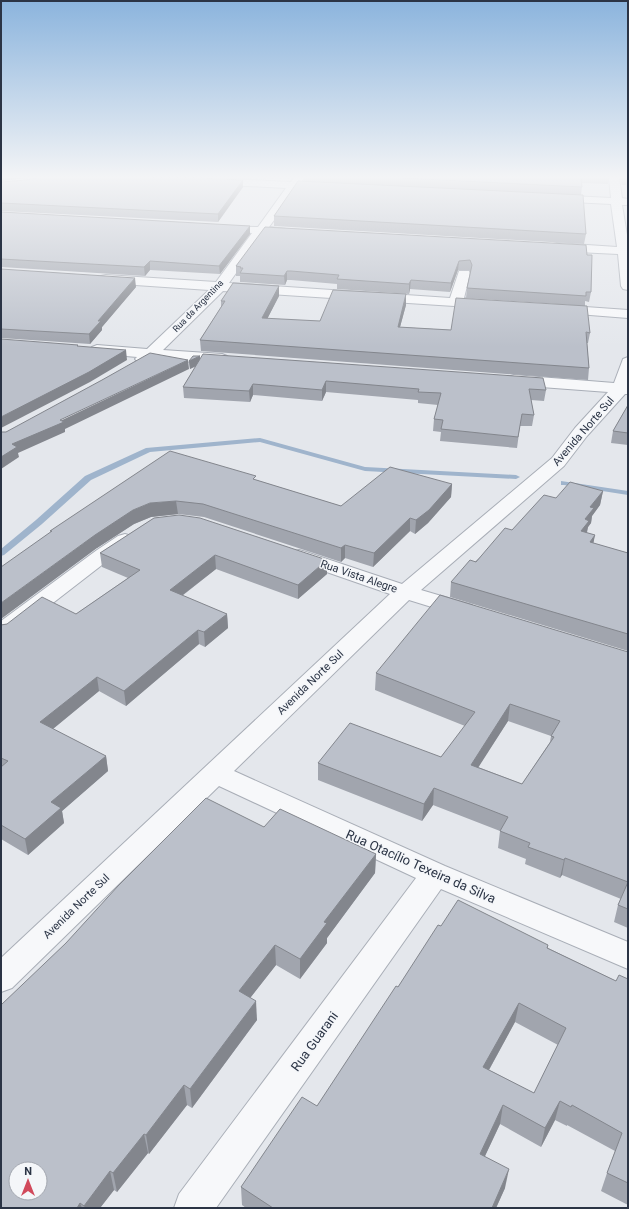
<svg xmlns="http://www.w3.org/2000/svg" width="629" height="1209" viewBox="0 0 629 1209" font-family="Roboto,sans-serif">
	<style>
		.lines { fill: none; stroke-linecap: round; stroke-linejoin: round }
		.stream { fill: #9fb4cc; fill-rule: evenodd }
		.minor-casing { stroke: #a9aeb7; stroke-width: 2 }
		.minor { fill: #f7f8fa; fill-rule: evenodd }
		.wall { fill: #a1a5ae; fill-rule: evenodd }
		.shaded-wall { fill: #83868d }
		.building { fill: #bbc0ca; stroke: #83868d; fill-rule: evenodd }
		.labels { text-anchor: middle; stroke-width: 3; stroke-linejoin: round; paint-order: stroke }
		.far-street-label { font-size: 9px; fill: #2b3445; stroke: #f4f6f9 }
		.street-label { font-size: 11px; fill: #2b3445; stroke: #f4f6f9 }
		.near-street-label { font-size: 13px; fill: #2b3445; stroke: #f4f6f9 }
	</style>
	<rect width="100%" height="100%" fill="#e4e7ec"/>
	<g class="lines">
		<g class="stream">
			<polygon points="260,438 365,467 516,475 520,477 516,479 365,471 260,442 150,452 91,480 42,524 4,555 1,556 1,549 36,520 85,476 146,448"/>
			<polygon points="561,481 628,491 628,495 564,485 561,485"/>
		</g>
		<defs>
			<g id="minor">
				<polygon points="147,178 206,178 291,182 294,178 304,178 301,183 328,185 329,187 328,189 324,190 297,189 269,227 295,230 297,232 295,234 264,234 229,283 450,298 459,271 469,271 470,274 464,298 490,301 492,304 490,307 485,308 223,291 163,350 222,354 227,356 230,359 227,362 222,364 154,359 143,364 138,362 135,359 137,357 92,353 89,350 92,347 97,345 147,349 209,290 106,283 101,282 99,279 101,276 106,275 216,282 252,233 220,231 216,230 214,228 216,226 258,227 286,188 152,181"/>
				<polygon points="609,178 619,178 622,198 628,199 628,205 622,205 628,241 628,290 623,289 621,286 618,254 557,251 553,250 551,247 553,244 557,243 617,247 611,204 552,201 547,198 552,195 611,198"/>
				<polygon points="557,305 628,310 628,318 552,312 550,309 552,306"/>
				<polygon points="628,357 628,394 625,394 587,436 564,466 421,590 472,605 475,610 472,615 464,617 409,600 234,771 445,866 628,942 628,969 441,889 216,1208 174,1208 179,1194 416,878 219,786 12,988 1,992 1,958 390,594 292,560 289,556 292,552 299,550 306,552 402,584 552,458 575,428 608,392 514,385 508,383 506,380 508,377 514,375 614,383 623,359"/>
				<polygon points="125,534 132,536 135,540 132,544 111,558 9,637 1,639 1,621 97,550 118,536"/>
			</g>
		</defs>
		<use href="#minor" class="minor-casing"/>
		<use href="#minor" class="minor"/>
	</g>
	<g class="wall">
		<polygon points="304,178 609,178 608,184 582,183 582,187 581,195 586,234 584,244 274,226 274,216 304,181"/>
		<polygon points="620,178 628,178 628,194 626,185 622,185"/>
		<polygon points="243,180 243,187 218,222 1,211 1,182"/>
		<polygon points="1,212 250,234 220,274 150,270 145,276 1,267"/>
		<polygon points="587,255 591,292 589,302 585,301 585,306 466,298 467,288 470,272 469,270 458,270 450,292 410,289 409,294 337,289 337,284 291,280 287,280 285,285 240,282 240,276 236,276 236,266"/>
		<polygon points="1,269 136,287 102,327 102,330 90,344 1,338"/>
		<polygon points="279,286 279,296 267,319 320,321 406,305 400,327 451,330 590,333 588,343 587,343 589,368 588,380 201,351 200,340 221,307 221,301"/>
		<polygon points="200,356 200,359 546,390 544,401 531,400 534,415 532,426 520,426 517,448 440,441 441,432 433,431 434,419 438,405 418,403 418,400 326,392 322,401 253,395 250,402 184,398 183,387 196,366 190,369 189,361"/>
		<polygon points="628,405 628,445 611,443 613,431"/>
		<polygon points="256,480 341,506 452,484 451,497 428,523 415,534 410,531 373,567 345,558 341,562 204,517 178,514 151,517 134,524 97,548 51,532 50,531"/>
		<polygon points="603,491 600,505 592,516 591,523 588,527 587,533 595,535 593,543 628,553 628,651 450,597 451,582 512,530 556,498"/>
		<polygon points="154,518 327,574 298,599 216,569 182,596 227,614 228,628 205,647 199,644 126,706 99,691 53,729 106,756 108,771 62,811 64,823 28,855 1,839 1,625 76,614 128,578 102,567 100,553"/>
		<path d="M628,652V928L614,922L618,905L621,899L562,875L560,878L525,864L526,859L498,848L500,831L433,805L422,821L318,780V763L441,757L465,726L375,690L376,673ZM508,721L551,736L550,742L522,784L478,767Z"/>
		<polygon points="264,827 376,854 375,873 327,938 327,943 300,979 276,965 250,998 257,1020 192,1108 187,1105 149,1154 148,1153 117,1192 114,1190 100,1208 1,1208"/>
		<path d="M441,926L548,945V948L616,981L628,979V1205L601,1191L607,1173L615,1151L567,1125V1126L555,1120L541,1147L500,1124L485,1156L505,1188L496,1208H246L242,1205L241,1187L317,1106L398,987ZM515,1022L558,1045L534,1093L489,1070Z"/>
	</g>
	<g class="shaded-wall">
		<polygon points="1,178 27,178 1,181"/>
		<polygon points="243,180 243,187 218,222 218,214"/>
		<polygon points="250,226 250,234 220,274 219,266"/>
		<polygon points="150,261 150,270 145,276 144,267"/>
		<polygon points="459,261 458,270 450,292 451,283"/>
		<polygon points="287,271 287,280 285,285 284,276"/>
		<polygon points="135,278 136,287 102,327 102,330 90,344 89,334 98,321"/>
		<polygon points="411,280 410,289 409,294 409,284"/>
		<polygon points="279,286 279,296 262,329 262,318"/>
		<polygon points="406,294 406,305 397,338 398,327"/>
		<polygon points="126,350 127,360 90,382 1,428 1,417"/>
		<polygon points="200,356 200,364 190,369 189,361"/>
		<polygon points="188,360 189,369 65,429 65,432 18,453 19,457 1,469 1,457 12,444"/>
		<polygon points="326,381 326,392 322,401 322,390"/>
		<polygon points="253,384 253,395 250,402 249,391"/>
		<polygon points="452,484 451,497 428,523 415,534 416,520"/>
		<polygon points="603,491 600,505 592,516 591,523 588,527 586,535 581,531 585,519 590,507"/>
		<polygon points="176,501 178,514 151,517 134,524 97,548 1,619 1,603 95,535 133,510 150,503"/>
		<polygon points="410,518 410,531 373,567 374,553"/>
		<polygon points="595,535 592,550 590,542"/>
		<polygon points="345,545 345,558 341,562 341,548"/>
		<polygon points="215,555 216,569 171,604 170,590"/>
		<polygon points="327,560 327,574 298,599 298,585"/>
		<polygon points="227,614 228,628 205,647 204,632"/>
		<polygon points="198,630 199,644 126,706 124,691"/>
		<polygon points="97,677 99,691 43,737 40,722"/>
		<polygon points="510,704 508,721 469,782 471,765"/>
		<polygon points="106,756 108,771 62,811 64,823 28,855 25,839 51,802"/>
		<polygon points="434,788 433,805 422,821 424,804"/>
		<polygon points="376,854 375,873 327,938 327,943 300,979 300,959 324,922"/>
		<polygon points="565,858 562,875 560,878 564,860"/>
		<polygon points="275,945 276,965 240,1011 239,991"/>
		<polygon points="256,1001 257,1020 192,1108 190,1089"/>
		<polygon points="519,1003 515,1022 480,1086 483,1067"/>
		<polygon points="184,1085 187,1105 149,1154 146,1135"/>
		<polygon points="560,1101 555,1120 541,1147 545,1128"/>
		<polygon points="503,1105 500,1124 477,1173 480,1154"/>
		<polygon points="144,1134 148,1153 117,1192 113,1173"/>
		<polygon points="509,1169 505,1188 496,1208 492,1208"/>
		<polygon points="110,1171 114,1190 100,1208 85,1208 84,1206"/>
		<polygon points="80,1203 82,1208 77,1208"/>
	</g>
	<g class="building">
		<polygon points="37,178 199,178 243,180 218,214 1,203 1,182 26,180"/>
		<polygon points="402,178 581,178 582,187"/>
		<polygon points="298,181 583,195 586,234 274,216"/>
		<polygon points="1,212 250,226 219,266 150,261 144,267 1,259"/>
		<polygon points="265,227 586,245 587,255 592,255 591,292 586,292 586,296 467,288 472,265 470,260 459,261 451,283 411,280 409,284 337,279 339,275 291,271 287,271 284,276 240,273 243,268 240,268 241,267 236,266"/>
		<polygon points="1,269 135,278 98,321 101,321 89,334 1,329"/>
		<polygon points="233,283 279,286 262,318 320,321 333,290 406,294 398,327 451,330 456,298 587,306 590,333 586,332 589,368 200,340 225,301 221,301"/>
		<polygon points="1,339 78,345 77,346 126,350 89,372 1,417"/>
		<polygon points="150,353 188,360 60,420 64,422 12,444 17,447 1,457 1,432 6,432 102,380"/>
		<polygon points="203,354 543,378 546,390 529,389 534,415 522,414 518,437 441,429 443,420 434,419 441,393 418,392 419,389 326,381 322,390 253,384 249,391 183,387"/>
		<polygon points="193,356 200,356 189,361"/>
		<polygon points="628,405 628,433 613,431"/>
		<polygon points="170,451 256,476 253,479 341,506 390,467 452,484 429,510 416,520 410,518 374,553 345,545 341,548 203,504 176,501 150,503 133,510 95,535 1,603 1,567 52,531 50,531"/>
		<polygon points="570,482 603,491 590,507 594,508 585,519 589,521 581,531 595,535 590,542 628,553 628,634 451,582 470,560 476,562 505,528 512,530 544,495 556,498"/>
		<polygon points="179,515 200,518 327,560 298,585 215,555 170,590 227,614 204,632 198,630 124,691 97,677 40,722 106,756 51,802 61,808 25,839 1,825 1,767 8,761 1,758 1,625 7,624 42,597 76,614 140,570 100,553 154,518"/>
		<path d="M440,595L628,652V909L618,905L628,882L565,858L564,860L528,847L530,843L500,831L508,817L434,788L424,804L318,763L350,723L441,757L475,712L376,673ZM510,704L560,721L551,736L554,737L522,784L471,765Z"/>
		<path d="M206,798L264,827L280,809L376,854L324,922L327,923L300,959L275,945L239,991L256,1001L190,1089L184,1085L146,1135L144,1134L113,1173L110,1171L84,1206L80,1203L77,1208H1V1005L66,943L118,886ZM16,1169H40V1193H16Z"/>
		<path d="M458,900L548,945L547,948L616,981L619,975L628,979V1183L607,1173L622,1133L572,1105L571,1107L560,1101L545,1128L503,1105L480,1154L509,1169L492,1208H273L241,1187L302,1097L317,1106L396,986L398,987L438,925L441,926ZM519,1003L566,1028L534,1093L483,1067Z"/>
	</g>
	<linearGradient id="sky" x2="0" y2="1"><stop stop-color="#8bb4dd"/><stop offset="0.51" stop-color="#f3f4f6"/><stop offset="1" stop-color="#f3f4f6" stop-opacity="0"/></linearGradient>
	<rect width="629" height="347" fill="url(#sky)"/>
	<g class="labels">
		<g class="far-street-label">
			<text transform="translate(198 306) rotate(-46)" y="3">Rua da Argentina</text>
		</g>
		<g class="street-label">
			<text transform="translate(583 431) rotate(-49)" y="4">Avenida Norte Sul</text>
			<text transform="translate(359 576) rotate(19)" y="4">Rua Vista Alegre</text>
			<text transform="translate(310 682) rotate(-44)" y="4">Avenida Norte Sul</text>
			<text transform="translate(76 906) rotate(-44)" y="4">Avenida Norte Sul</text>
		</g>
		<g class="near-street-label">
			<text transform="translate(421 866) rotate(24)" y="5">Rua Otacílio Texeira da Silva</text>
			<text transform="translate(314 1041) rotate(-54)" y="5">Rua Guarani</text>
		</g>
	</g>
	<rect width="629" height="1209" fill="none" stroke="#2b3445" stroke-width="4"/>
	<g transform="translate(28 1181)"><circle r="19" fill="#f4f6f9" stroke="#a4a8b1"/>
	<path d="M0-3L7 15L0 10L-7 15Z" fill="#d1495b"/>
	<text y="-6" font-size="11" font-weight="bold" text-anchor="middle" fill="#2b3445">N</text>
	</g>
</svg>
